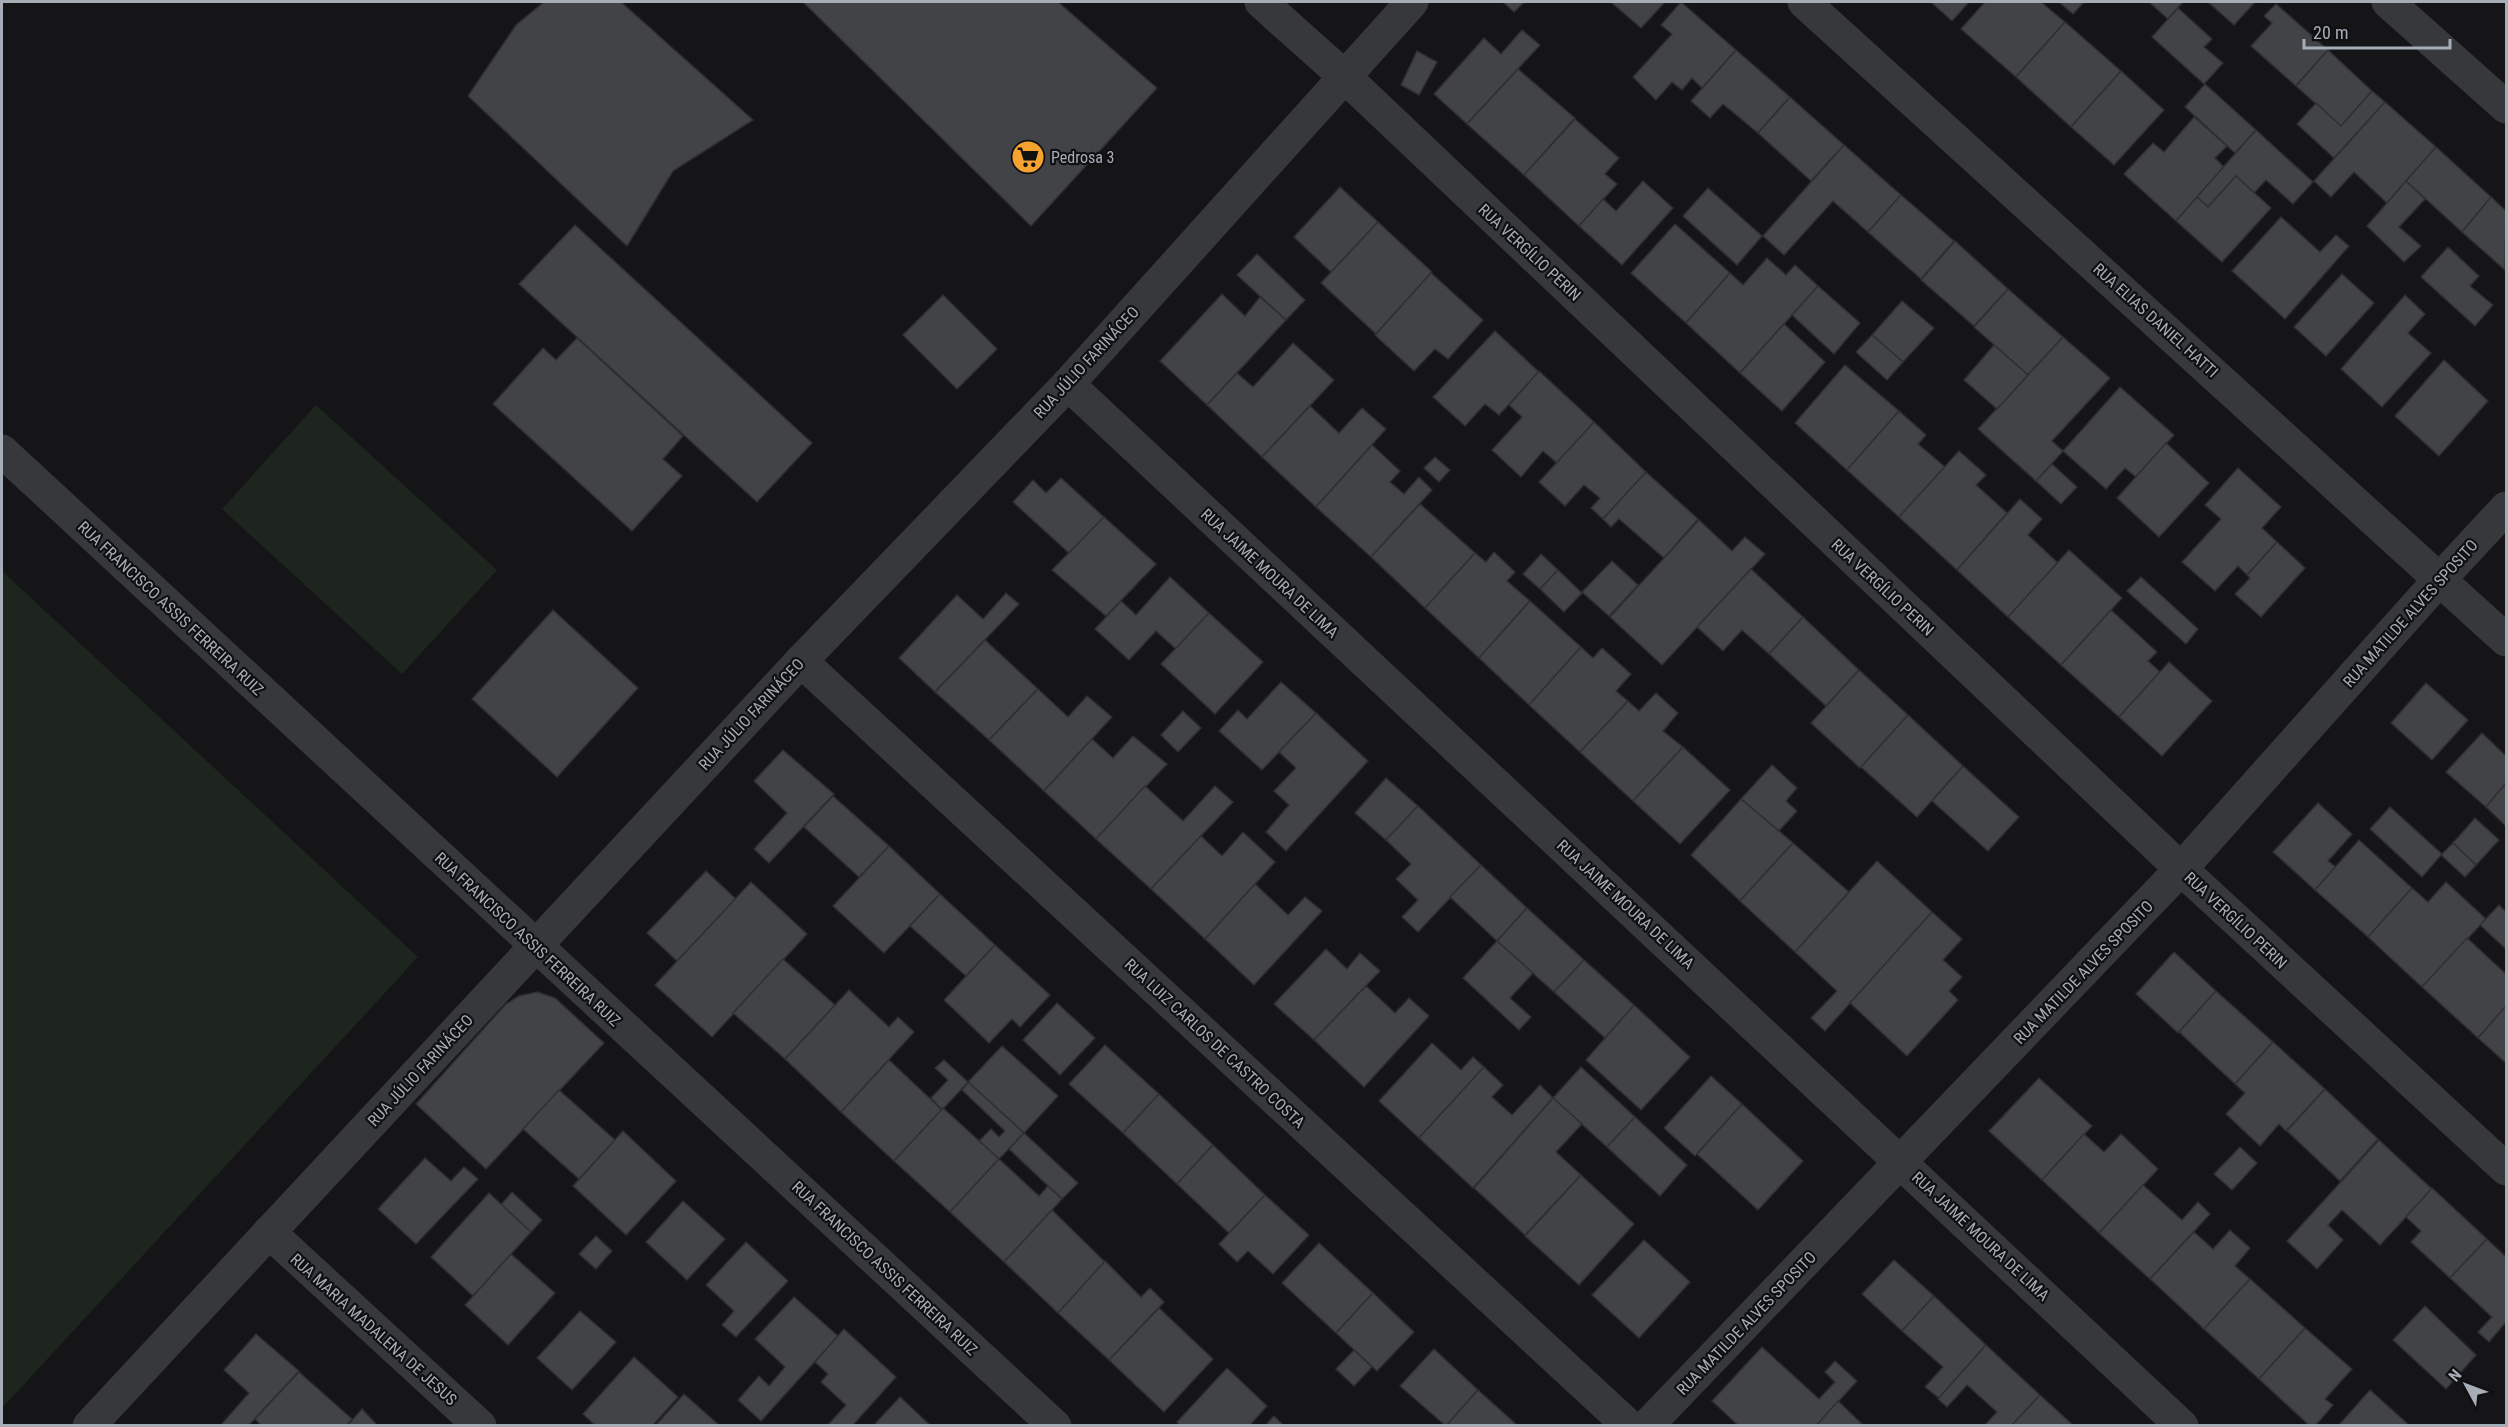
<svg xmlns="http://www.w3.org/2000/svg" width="2508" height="1427" viewBox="0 0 2508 1427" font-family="'Roboto Condensed',sans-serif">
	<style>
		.green { fill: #1d251e }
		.building { fill: #414347; stroke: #2f2f33; stroke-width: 1.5 }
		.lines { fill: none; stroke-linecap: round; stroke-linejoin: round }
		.street { stroke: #36383c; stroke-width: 33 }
		.labels { text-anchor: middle; stroke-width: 4.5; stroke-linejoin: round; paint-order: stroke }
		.poi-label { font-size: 16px; fill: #a7adb7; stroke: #101012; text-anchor: start }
		.street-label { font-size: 16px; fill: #a7adb7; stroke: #101012 }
	</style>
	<rect width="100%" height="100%" fill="#151517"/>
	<g class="green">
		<polygon points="316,405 497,570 402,674 222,509"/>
		<polygon points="2,571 418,957 4,1406 2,1403"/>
	</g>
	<g class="building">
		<polygon points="544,2 621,2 753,120 673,171 627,246 468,96 516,25"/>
		<polygon points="803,2 1058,2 1157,88 1031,226"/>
		<polygon points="1503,2 1524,2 1514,12"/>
		<polygon points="1611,2 1665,2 1641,28"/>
		<polygon points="1681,2 1736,50 1702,88 1692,78 1682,90 1672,82 1656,100 1633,77 1672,34 1661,25"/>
		<polygon points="1931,2 1969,2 1952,21"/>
		<polygon points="1985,2 2041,2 2065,22 2016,77 1961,29"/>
		<polygon points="2059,2 2084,2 2073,14"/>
		<polygon points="2149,2 2183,2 2168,19"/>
		<polygon points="2208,2 2255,2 2234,25"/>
		<polygon points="2276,4 2328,50 2296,86 2251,46 2272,23 2264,16"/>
		<polygon points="2178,8 2212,39 2204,47 2223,63 2204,84 2152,37"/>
		<polygon points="2065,22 2121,71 2071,127 2016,77"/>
		<polygon points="1522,30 1540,45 1467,124 1434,94 1484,38 1501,54"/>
		<polygon points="1736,50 1790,97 1758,133 1723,104 1710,118 1691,101"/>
		<polygon points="2328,50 2372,91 2341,126 2296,86"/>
		<polygon points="1417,51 1437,62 1419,95 1401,85"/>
		<polygon points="1518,69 1575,118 1524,175 1467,124"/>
		<polygon points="2121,71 2164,110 2114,165 2071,127"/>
		<polygon points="2205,84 2256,130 2235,153 2185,107"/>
		<polygon points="2372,91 2385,102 2334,158 2297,124 2316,103 2341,126"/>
		<polygon points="1790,97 1844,145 1811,181 1758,133"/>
		<polygon points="2385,102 2436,147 2387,203 2354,172 2331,197 2314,181"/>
		<polygon points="2194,117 2227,146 2215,158 2224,167 2176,221 2124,174 2153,143 2164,152"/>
		<polygon points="1575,119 1619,158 1605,174 1617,184 1579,226 1524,175"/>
		<polygon points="2256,130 2313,182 2293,204 2266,180 2254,193 2236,176 2208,207 2197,197"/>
		<polygon points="1844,145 1901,195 1868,232 1833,201 1784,255 1763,236"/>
		<polygon points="2436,147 2491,197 2462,232 2406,181"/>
		<polygon points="2236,176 2271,208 2222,262 2176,221 2197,197 2208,207"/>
		<polygon points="1643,181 1673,208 1622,265 1579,226 1603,199 1616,211"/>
		<polygon points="2406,181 2425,199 2399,227 2421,246 2404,262 2367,226"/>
		<polygon points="1340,187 1378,222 1331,272 1294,237"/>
		<polygon points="1708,188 1762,236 1737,265 1683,216"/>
		<polygon points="1901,195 1954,241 1921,279 1868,232"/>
		<polygon points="2491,197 2506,211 2505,270 2462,232"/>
		<polygon points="2281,217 2320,252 2336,235 2349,246 2285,319 2232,271"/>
		<polygon points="1378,222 1432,272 1376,334 1321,283"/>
		<polygon points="1675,224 1730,273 1686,323 1631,273"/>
		<polygon points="575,225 812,443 757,502 519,284"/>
		<polygon points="1955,241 2008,289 1974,326 1921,280"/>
		<polygon points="2448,247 2479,276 2470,286 2493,305 2475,326 2421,277"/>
		<polygon points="1257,254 1305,300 1286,320 1237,275"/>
		<polygon points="1767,258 1786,275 1795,265 1818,286 1740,373 1686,323 1730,273 1743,285"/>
		<polygon points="1431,273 1483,320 1448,359 1435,349 1414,371 1375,335"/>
		<polygon points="2342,274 2374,303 2326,356 2294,327"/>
		<polygon points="1818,286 1860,323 1834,354 1792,315"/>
		<polygon points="2008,289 2063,337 2028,375 1974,327"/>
		<polygon points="1222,294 1245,316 1260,297 1286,320 1207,405 1160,361"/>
		<polygon points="943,295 997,349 957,389 903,335"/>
		<polygon points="2405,295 2425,314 2408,333 2431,353 2382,407 2341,369"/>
		<polygon points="1902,301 1934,328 1903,362 1872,335"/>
		<polygon points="1784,324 1825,362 1782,411 1740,373"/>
		<polygon points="1495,331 1539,372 1499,415 1485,404 1465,426 1433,397"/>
		<polygon points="1872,335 1903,362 1887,380 1856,352"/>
		<polygon points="2063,337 2110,378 2052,441 2063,451 2036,481 1978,429"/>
		<polygon points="577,338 683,436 663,459 682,476 632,531 493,404 543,348 556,360"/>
		<polygon points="1293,343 1334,380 1262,457 1207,405 1237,373 1253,387"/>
		<polygon points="1994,345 2028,375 1997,409 1964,380"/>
		<polygon points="2444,360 2488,401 2439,456 2395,416"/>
		<polygon points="1845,365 1899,411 1847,470 1795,423"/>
		<polygon points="1539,371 1594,422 1557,463 1543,451 1521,477 1492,450 1522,417 1509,405"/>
		<polygon points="2120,387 2174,435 2136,477 2125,468 2106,489 2063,451"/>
		<polygon points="1310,406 1339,433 1362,408 1386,429 1316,507 1262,457"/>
		<polygon points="1899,411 1926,435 1918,444 1945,467 1899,517 1847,470"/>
		<polygon points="1594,422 1646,472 1603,519 1591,508 1600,498 1584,485 1565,506 1539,482"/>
		<polygon points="2166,443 2209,483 2159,537 2117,498"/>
		<polygon points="1372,445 1400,471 1390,482 1404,494 1419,477 1432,490 1371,557 1316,507"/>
		<polygon points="1959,451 1986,475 1976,485 2007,513 1957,570 1899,517"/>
		<polygon points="1435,457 1450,470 1439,482 1424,468"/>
		<polygon points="2052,464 2077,487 2061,504 2036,481"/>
		<polygon points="2238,468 2281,507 2262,528 2277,542 2247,575 2238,566 2215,591 2182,562 2221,519 2205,505"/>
		<polygon points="1646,472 1698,519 1664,558 1619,519 1611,527 1603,519"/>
		<polygon points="1061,478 1104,517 1069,553 1013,502 1033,480 1046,493"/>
		<polygon points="2020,499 2042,519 2028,535 2058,563 2008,617 1957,570"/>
		<polygon points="1420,504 1475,553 1425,608 1371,557"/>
		<polygon points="1104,517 1156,564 1106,616 1052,570"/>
		<polygon points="1699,520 1732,551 1745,537 1765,554 1662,665 1610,617"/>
		<polygon points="2277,542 2305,568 2261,617 2235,594 2250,578 2247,575"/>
		<polygon points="2069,550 2122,598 2061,665 2008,617"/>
		<polygon points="1494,552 1515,572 1507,581 1530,601 1479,658 1425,608 1475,553 1486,562"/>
		<polygon points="1541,554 1558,570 1540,589 1523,574"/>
		<polygon points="1612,561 1638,585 1609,616 1582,592"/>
		<polygon points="1751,569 1803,617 1769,654 1742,630 1723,651 1697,627"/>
		<polygon points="1558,570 1582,593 1564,612 1540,589"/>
		<polygon points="1170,577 1209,613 1176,649 1156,631 1129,660 1095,629 1121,601 1136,615"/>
		<polygon points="2141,577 2198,629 2186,644 2127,591"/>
		<polygon points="1006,593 1019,604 935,692 899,658 957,595 983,619"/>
		<polygon points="1530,601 1581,647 1529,705 1479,658"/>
		<polygon points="553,610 638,688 557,777 472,699"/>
		<polygon points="2111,610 2157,652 2148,661 2160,672 2119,717 2061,665"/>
		<polygon points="1209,613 1263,662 1215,714 1161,664"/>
		<polygon points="1803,617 1859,670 1826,706 1769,654"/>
		<polygon points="985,640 1038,689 989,740 935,692"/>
		<polygon points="1581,647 1593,658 1602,648 1631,674 1616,691 1628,701 1580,752 1529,705"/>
		<polygon points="2169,662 2212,701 2162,756 2119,717"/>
		<polygon points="1859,670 1908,715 1860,768 1811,723"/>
		<polygon points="1281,682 1316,713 1262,770 1219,731 1238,710 1247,719"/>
		<polygon points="2426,683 2468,720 2432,760 2391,723"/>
		<polygon points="1038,689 1068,717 1087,696 1112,717 1044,791 989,740"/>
		<polygon points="1656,693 1678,713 1663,731 1683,747 1633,801 1580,752 1628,701 1639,711"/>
		<polygon points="1183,711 1201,728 1178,752 1161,735"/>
		<polygon points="1316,713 1368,761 1286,851 1266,832 1289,805 1274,791 1296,768 1279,752"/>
		<polygon points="1908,715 1963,766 1917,817 1861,767"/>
		<polygon points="2482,733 2506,756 2506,783 2486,807 2446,772"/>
		<polygon points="1133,736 1167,764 1096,839 1044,791 1092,739 1113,758"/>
		<polygon points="1683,747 1730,790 1680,844 1633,801"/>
		<polygon points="783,750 834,794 769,863 754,849 787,813 754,781"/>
		<polygon points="1772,765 1797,788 1786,801 1797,811 1779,831 1741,799"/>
		<polygon points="1963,766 2019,817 1988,851 1932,801"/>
		<polygon points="1386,778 1418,806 1386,840 1355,813"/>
		<polygon points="2506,783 2506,826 2486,807"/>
		<polygon points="1145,786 1183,821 1215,786 1233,802 1151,889 1096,839"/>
		<polygon points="833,796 889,846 859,877 804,827"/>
		<polygon points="1741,799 1793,843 1740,901 1691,855"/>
		<polygon points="2318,803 2352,834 2328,861 2336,867 2315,890 2273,852"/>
		<polygon points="1418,806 1481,865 1418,932 1402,917 1418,900 1396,879 1411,864 1386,840"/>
		<polygon points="2390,807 2442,854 2422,877 2370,829"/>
		<polygon points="2475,818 2499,840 2476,865 2453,843"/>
		<polygon points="1243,832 1275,862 1205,939 1151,889 1201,836 1222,856"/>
		<polygon points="2359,840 2412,888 2368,937 2315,890"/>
		<polygon points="1793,843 1849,892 1795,952 1740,901"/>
		<polygon points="2453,843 2476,865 2465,877 2441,855"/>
		<polygon points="889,846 940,894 884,953 833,906"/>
		<polygon points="1877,861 1932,912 1825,1031 1811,1018 1837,991 1795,952"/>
		<polygon points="1481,865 1527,908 1497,941 1450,897"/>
		<polygon points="706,871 736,899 677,961 647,933"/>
		<polygon points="751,882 807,934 712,1037 655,985"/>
		<polygon points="2446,882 2486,919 2422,987 2368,937 2412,888 2428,902"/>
		<polygon points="1255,884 1288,915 1305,897 1322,911 1254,985 1205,939"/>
		<polygon points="940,894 995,945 966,976 910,926"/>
		<polygon points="2499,905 2506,912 2506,949 2480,925"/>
		<polygon points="1527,908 1584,960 1554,992 1497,941"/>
		<polygon points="1932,912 1962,939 1943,960 1962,977 1949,991 1958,1000 1907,1056 1850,1003"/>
		<polygon points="2467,938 2506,974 2506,1006 2478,1038 2422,987"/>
		<polygon points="1497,941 1533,973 1510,998 1531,1017 1519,1030 1463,978"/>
		<polygon points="995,945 1050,995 1020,1027 1012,1019 989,1043 944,1000"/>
		<polygon points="1326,949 1347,969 1360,953 1380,971 1314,1040 1274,1004"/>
		<polygon points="2174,952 2216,991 2178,1033 2136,994"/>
		<polygon points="783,959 835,1005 785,1059 733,1013"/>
		<polygon points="1584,960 1634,1005 1605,1038 1554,992"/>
		<polygon points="1366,986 1395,1013 1409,998 1429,1016 1364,1087 1314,1040"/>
		<polygon points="849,990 889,1027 898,1017 914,1032 841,1112 785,1059"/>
		<polygon points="2216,991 2273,1042 2235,1084 2179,1032"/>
		<polygon points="537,992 555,998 604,1043 486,1169 416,1104 506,1004 519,996"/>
		<polygon points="1057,1003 1095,1038 1060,1075 1023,1040"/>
		<polygon points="1634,1005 1690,1057 1641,1110 1586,1060"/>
		<polygon points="2506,1006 2506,1063 2478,1038"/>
		<polygon points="2273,1042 2325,1089 2286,1131 2279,1124 2260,1146 2226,1114 2245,1093 2235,1084"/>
		<polygon points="1432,1043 1461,1070 1473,1057 1484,1067 1419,1138 1379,1101"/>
		<polygon points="1105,1045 1159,1094 1123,1133 1069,1084"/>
		<polygon points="1002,1046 1058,1096 1024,1133 968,1082"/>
		<polygon points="889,1060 942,1110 894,1161 841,1112"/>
		<polygon points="944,1060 968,1082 942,1110 931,1098 948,1080 935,1068"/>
		<polygon points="1484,1067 1503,1085 1492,1097 1512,1115 1540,1085 1553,1098 1473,1188 1419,1138"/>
		<polygon points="1581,1067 1635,1117 1607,1147 1553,1098"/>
		<polygon points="1711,1076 1742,1104 1695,1156 1664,1128"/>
		<polygon points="2039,1078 2092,1126 2042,1180 1989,1131"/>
		<polygon points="968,1082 1024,1133 999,1159 979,1141 991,1129 999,1137 1005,1131 962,1090"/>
		<polygon points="2325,1089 2378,1139 2340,1181 2287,1131"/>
		<polygon points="559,1090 615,1140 579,1179 523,1129"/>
		<polygon points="1159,1094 1213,1145 1177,1184 1123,1133"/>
		<polygon points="1553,1098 1582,1124 1556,1152 1581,1175 1525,1235 1474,1188"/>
		<polygon points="1742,1104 1803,1161 1758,1210 1697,1154"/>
		<polygon points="943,1108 999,1159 950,1212 894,1161"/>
		<polygon points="1635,1117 1687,1165 1660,1196 1607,1147"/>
		<polygon points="623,1131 676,1181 626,1235 573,1186"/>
		<polygon points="1024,1133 1078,1183 1062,1199 1009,1149"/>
		<polygon points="2084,1134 2104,1152 2121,1134 2158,1169 2099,1233 2042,1180"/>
		<polygon points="2379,1140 2432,1189 2380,1245 2342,1210 2328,1225 2343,1240 2317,1269 2287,1241"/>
		<polygon points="1213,1145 1265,1195 1229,1233 1177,1184"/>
		<polygon points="2240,1147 2257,1163 2232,1190 2214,1174"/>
		<polygon points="425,1158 451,1181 464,1167 478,1179 416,1244 378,1209"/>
		<polygon points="999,1159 1039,1196 1048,1186 1062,1199 1004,1262 950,1212"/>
		<polygon points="1581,1175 1634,1224 1579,1285 1525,1236"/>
		<polygon points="2143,1185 2182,1220 2198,1202 2210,1214 2150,1279 2099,1233"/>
		<polygon points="2432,1188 2487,1239 2450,1278 2411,1242 2421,1231 2406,1217"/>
		<polygon points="512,1192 542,1220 531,1232 501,1205"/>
		<polygon points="489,1193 531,1232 473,1296 431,1257"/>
		<polygon points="1265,1195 1309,1235 1273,1274 1248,1251 1237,1262 1219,1244"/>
		<polygon points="683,1201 725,1239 687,1280 646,1242"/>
		<polygon points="1052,1210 1105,1262 1058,1313 1004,1262"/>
		<polygon points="2230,1230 2250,1248 2235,1266 2250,1279 2204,1329 2150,1279 2194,1232 2213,1249"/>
		<polygon points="596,1236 612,1251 596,1269 579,1254"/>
		<polygon points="2487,1239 2506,1257 2506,1322 2489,1342 2478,1332 2492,1317 2450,1278"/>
		<polygon points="1644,1240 1690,1282 1639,1338 1592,1295"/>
		<polygon points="746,1242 788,1281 736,1337 722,1325 734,1311 706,1285"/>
		<polygon points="1319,1243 1373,1293 1336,1333 1282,1283"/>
		<polygon points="511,1254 555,1293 508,1345 465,1305"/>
		<polygon points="1894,1260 1934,1296 1902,1331 1862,1294"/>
		<polygon points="1105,1261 1141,1297 1150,1288 1164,1302 1109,1360 1058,1313"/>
		<polygon points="2250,1279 2305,1328 2259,1379 2204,1329"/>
		<polygon points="1373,1293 1414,1332 1377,1371 1336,1333"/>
		<polygon points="1934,1296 1986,1345 1939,1398 1925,1387 1943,1367 1902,1331"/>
		<polygon points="794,1297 838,1336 761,1421 738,1400 759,1376 769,1386 785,1367 755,1339"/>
		<polygon points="2425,1306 2476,1355 2446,1389 2393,1340"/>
		<polygon points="1159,1308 1213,1359 1164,1412 1109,1360"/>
		<polygon points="580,1311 616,1342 572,1390 537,1358"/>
		<polygon points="2305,1328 2352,1369 2325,1399 2333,1405 2315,1426 2310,1426 2259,1379"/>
		<polygon points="844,1329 896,1377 852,1426 827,1426 846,1405 821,1382 828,1374 815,1362"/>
		<polygon points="256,1334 299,1371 248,1426 220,1426 249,1393 224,1370"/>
		<polygon points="1986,1345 2040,1395 2012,1426 1984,1426 1997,1412 1967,1385 1947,1407 1938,1399"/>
		<polygon points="1762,1347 1819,1399 1835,1382 1825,1372 1835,1361 1857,1381 1816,1426 1739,1426 1712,1401"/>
		<polygon points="1434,1349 1478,1390 1446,1426 1400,1386"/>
		<polygon points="1354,1350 1372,1367 1354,1386 1336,1369"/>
		<polygon points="634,1357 678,1397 652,1426 596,1426 583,1414"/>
		<polygon points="1227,1368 1267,1406 1249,1426 1180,1426 1177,1422"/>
		<polygon points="299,1372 352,1419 346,1426 262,1426 255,1419"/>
		<polygon points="1478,1390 1518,1426 1446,1426"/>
		<polygon points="2370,1390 2410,1426 2338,1426"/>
		<polygon points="684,1394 720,1426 655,1426"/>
		<polygon points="2040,1395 2074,1426 2011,1426"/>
		<polygon points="900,1397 931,1426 873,1426"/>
		<polygon points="1838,1401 1864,1426 1816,1426"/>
		<polygon points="362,1409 378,1426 347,1426"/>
		<polygon points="1274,1416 1284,1426 1265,1426"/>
	</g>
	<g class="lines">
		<g class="street">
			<polyline points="1261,2 1345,77 2181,869 2506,1169"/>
			<polyline points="1804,2 2506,640"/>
			<polyline points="2388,2 2506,107"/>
			<polyline points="1068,384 2182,1426"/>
			<polyline points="2,451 1055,1426"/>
			<polyline points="801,661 1629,1426"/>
			<polyline points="269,1232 480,1426"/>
			<polyline points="89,1426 801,661 1068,384 1412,2"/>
			<polyline points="1647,1426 2181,869 2440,579 2506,508"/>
		</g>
	</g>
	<defs>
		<symbol id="supermarket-disc" viewBox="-11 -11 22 22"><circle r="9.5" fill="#f4a230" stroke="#101012"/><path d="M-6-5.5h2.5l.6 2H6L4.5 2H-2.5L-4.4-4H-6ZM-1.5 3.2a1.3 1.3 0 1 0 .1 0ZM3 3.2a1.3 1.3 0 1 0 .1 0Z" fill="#111"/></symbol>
	</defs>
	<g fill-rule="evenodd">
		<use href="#supermarket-disc" x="1009" y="138" width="38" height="38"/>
	</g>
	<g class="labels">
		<g class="poi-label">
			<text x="1051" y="163">Pedrosa 3</text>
		</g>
		<g class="street-label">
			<text transform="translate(1530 252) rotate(43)" y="6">RUA VERGÍLIO PERIN</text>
			<text transform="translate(2156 320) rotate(42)" y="6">RUA ELIAS DANIEL HATTI</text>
			<text transform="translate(1086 362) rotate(-47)" y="6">RUA JÚLIO FARINÁCEO</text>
			<text transform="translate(1270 573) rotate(43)" y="6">RUA JAIME MOURA DE LIMA</text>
			<text transform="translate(1883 587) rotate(43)" y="6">RUA VERGÍLIO PERIN</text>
			<text transform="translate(171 608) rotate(43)" y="6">RUA FRANCISCO ASSIS FERREIRA RUIZ</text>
			<text transform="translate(2410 613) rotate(-48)" y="6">RUA MATILDE ALVES SPOSITO</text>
			<text transform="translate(751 714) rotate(-47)" y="6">RUA JÚLIO FARINÁCEO</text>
			<text transform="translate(1626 904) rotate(43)" y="6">RUA JAIME MOURA DE LIMA</text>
			<text transform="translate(2236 920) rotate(43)" y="6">RUA VERGÍLIO PERIN</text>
			<text transform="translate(528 939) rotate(43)" y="6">RUA FRANCISCO ASSIS FERREIRA RUIZ</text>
			<text transform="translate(2083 972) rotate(-46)" y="6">RUA MATILDE ALVES SPOSITO</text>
			<text transform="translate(1215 1043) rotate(43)" y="6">RUA LUIZ CARLOS DE CASTRO COSTA</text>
			<text transform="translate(420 1070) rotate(-47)" y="6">RUA JÚLIO FARINÁCEO</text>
			<text transform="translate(1981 1236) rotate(43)" y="6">RUA JAIME MOURA DE LIMA</text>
			<text transform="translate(885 1268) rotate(43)" y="6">RUA FRANCISCO ASSIS FERREIRA RUIZ</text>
			<text transform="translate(1746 1323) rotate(-46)" y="6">RUA MATILDE ALVES SPOSITO</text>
			<text transform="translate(374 1329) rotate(42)" y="6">RUA MARIA MADALENA DE JESUS</text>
		</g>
	</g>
	<rect width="2508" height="1427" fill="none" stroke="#a7adb7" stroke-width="6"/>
	<g transform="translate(2466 1385) rotate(311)" stroke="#101012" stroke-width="4.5" paint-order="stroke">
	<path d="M0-4.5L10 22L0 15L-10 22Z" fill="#a7adb7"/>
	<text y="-9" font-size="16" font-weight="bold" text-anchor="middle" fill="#a7adb7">N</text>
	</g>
	<path d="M2304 39v9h146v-9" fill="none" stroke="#a7adb7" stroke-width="3"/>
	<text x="2313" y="39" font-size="18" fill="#a7adb7" stroke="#101012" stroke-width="4.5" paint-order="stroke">20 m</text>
</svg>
